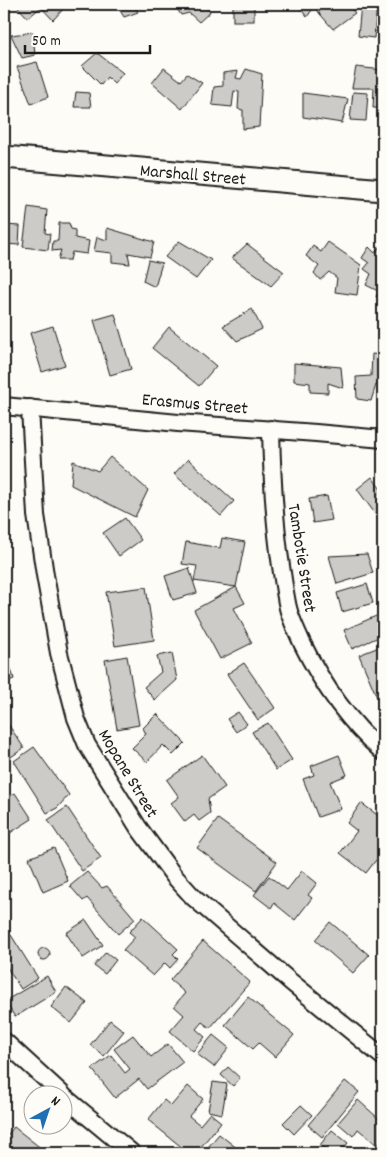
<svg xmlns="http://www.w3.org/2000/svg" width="387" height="1157" viewBox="0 0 387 1157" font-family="Dekko,sans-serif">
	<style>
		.building { fill: #cccbc8; stroke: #1c1c1c }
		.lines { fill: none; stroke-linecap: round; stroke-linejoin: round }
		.minor-casing { stroke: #1c1c1c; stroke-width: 20 }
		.tertiary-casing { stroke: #1c1c1c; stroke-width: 25 }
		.minor { stroke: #fdfcf7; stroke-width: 16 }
		.tertiary { stroke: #fdfcf7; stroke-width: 21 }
		.labels { text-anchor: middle; stroke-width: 4; stroke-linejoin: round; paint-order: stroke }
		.street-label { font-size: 18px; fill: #1c1c1c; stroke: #fdfcf7 }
	</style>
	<rect width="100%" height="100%" fill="#fdfcf7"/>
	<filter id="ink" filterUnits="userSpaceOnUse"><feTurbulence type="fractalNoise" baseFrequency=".02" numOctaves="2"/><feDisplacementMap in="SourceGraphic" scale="10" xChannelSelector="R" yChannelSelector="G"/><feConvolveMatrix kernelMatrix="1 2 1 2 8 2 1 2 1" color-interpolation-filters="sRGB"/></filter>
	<g filter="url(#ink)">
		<g class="building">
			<polygon points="15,4 68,4 53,20 41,7 28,18"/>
			<polygon points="116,4 133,4 138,12 124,17"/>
			<polygon points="174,4 205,4 210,12 199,22 189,13 181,15"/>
			<rect x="233" y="4" width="21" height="17"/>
			<polygon points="297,4 347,4 355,13 333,29 314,7 307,17"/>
			<polygon points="361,4 377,4 374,38 358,36"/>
			<polygon points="33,32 35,55 22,58 11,35"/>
			<polygon points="97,53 123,73 114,84 107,77 101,85 82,66"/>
			<polygon points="37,62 48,97 31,104 17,67"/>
			<polygon points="356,67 383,70 383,118 378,119 380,108 373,108 374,88 352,88"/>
			<polygon points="164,68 181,81 187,74 202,83 182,109 152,83"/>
			<polygon points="246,69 262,74 259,127 243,129 243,110 238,109 239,92 234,91 232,107 212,105 214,87 223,86 223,73 238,71 236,78 241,79"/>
			<polygon points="76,92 89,93 91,107 74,107"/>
			<polygon points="353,92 368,93 366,121 350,120"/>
			<polygon points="303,93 348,99 342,123 303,117"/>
			<polygon points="28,207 47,210 45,233 50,234 48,250 23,247"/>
			<polygon points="59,223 69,223 71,229 75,230 75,238 89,241 87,254 72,252 70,260 58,260 61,250 52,251 53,241 58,241"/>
			<polygon points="4,225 20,226 19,245 4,244"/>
			<polygon points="107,228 154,242 150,257 128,253 130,264 112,262 112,253 94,251 97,237 107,240"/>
			<polygon points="179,241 211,260 196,279 165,257"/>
			<polygon points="328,242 361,265 357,295 335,292 337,278 329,272 320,280 314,273 319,266 306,256 313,246 321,252"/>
			<polygon points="247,244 284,272 271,286 232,258"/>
			<polygon points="380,246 383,248 383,299 376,297 378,291 366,285 371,274 364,269 369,263 362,258 369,247 375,253"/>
			<polygon points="148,260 162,263 155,287 143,281"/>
			<polygon points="252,309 262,329 237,341 223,326"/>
			<polygon points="115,314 131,369 110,375 94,320"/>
			<polygon points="53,326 65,365 42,372 30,333"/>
			<polygon points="169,327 216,366 199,386 152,348"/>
			<polygon points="372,354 383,355 383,385 376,385 371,401 357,399 356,377 371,376"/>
			<polygon points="294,363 341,367 343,388 328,383 328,393 310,392 310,383 294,381"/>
			<polygon points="110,457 148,490 135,517 71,485 73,461 98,471"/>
			<polygon points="188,459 234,501 221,516 174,474"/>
			<polygon points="372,477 383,492 382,523 357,489"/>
			<polygon points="327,496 332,520 313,523 309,499"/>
			<polygon points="125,518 141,540 119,556 103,533"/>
			<polygon points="222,538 245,542 236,587 194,581 197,566 182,564 186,542 220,548"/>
			<polygon points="367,554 373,573 337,584 329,556"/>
			<polygon points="189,568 197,593 173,600 165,576"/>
			<polygon points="367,584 373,603 342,612 337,593"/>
			<polygon points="146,587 154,640 115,646 106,592"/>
			<polygon points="236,587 245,603 234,608 252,643 220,659 194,610"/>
			<polygon points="383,613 383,635 352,649 344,630"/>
			<polygon points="4,646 14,679 4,683"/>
			<polygon points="379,647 383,657 383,694 377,697 359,655"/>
			<polygon points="172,653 177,680 155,700 144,687 161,672 157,656"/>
			<polygon points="127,656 139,725 117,729 105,660"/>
			<polygon points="244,663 275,708 258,720 227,674"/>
			<polygon points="238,712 247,724 236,732 227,719"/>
			<polygon points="157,714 185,743 173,755 163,745 147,762 132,748 146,734 143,728"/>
			<polygon points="4,718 24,748 8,759 4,754"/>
			<polygon points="268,723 292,760 276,770 252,732"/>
			<polygon points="34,747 69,795 57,808 47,813 14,761"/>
			<polygon points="202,755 225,787 208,799 210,813 199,821 194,815 185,822 171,803 179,797 167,780"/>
			<polygon points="339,755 347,775 330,782 341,809 318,817 303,779 314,775 311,766"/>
			<polygon points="15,793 32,819 10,833 4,824 4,800"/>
			<polygon points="361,803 383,819 383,865 376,860 366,873 340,853 357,831 347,823"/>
			<polygon points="67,807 101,858 82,871 48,820"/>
			<polygon points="218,819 277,862 256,891 197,848"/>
			<polygon points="54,848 68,881 43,892 29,858"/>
			<polygon points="302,871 317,883 308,895 312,898 295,920 274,903 271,908 254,895 269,876 287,890"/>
			<polygon points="87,872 102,888 107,886 135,919 118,934 87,898 83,901 70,886"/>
			<polygon points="143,917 178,949 173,954 178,959 170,968 165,963 153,976 123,950 135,937 129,932"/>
			<polygon points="86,920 103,945 83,958 66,933"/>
			<polygon points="330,922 369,955 353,973 315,940"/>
			<polygon points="11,935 38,978 21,989 4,963 4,940"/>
			<polygon points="203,941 250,982 210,1028 202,1022 196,1029 205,1037 193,1051 170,1031 184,1015 174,1006 185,993 170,980"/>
			<circle cx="44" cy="954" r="6"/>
			<polygon points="106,952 116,960 105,974 94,966"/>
			<polygon points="47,976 56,992 15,1017 5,1001"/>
			<polygon points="66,987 87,1003 71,1023 51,1007"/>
			<polygon points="248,997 294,1035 275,1057 259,1043 253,1049 225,1025"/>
			<polygon points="110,1020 124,1031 104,1056 90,1045"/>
			<polygon points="133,1035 151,1057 168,1044 183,1062 147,1089 139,1079 115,1098 92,1069 111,1055 125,1073 130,1069 114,1049"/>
			<polygon points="213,1035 229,1048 214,1067 197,1054"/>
			<polygon points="228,1067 240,1078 233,1086 221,1075"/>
			<polygon points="345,1081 359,1092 322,1137 308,1125"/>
			<polygon points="213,1082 227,1084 222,1114 208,1111"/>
			<polygon points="188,1086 203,1099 189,1116 200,1125 210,1113 221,1122 196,1153 189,1153 148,1120 164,1100 171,1106"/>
			<polygon points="358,1100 378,1118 383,1112 383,1138 377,1145 358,1129 353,1136 338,1123"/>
			<polygon points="301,1105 312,1115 294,1134 283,1123"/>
			<polygon points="14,1127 47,1153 48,1153 15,1153 4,1143 4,1139"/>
			<polygon points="332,1130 348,1143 340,1153 330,1153 320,1145"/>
			<polygon points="219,1134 243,1153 203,1153"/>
		</g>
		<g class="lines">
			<defs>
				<g id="minor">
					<polyline points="4,406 178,423 316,433 383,439"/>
					<polyline points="30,408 36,515 45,575 59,653 76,718 87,745 138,827 174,876 194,898 291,982 383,1057"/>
					<path d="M271,429C272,475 274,521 281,566C283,580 285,594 288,608C291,620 297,631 302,643C322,684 349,722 383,752"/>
					<polyline points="4,1041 62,1094"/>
					<polyline points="62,1095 132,1153"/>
				</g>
				<polyline id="tertiary" points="4,157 383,190"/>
			</defs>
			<use href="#minor" class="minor-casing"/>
			<use href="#tertiary" class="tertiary-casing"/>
			<use href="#minor" class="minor"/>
			<use href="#tertiary" class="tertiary"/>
		</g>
	</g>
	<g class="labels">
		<g class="street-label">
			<text transform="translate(193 174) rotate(5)" y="6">Marshall Street</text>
			<text transform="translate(195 403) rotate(5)" y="6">Erasmus Street</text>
			<text transform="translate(303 558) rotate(81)" y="6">Tambotie Street</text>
			<text transform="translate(129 773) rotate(59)" y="6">Mopane Street</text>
		</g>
	</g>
	<rect width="387" height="1157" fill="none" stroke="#fdfcf7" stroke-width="20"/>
	<rect x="10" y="10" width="367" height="1137" fill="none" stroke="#1c1c1c" stroke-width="2" filter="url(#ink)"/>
	<g transform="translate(48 1110) rotate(40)"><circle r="24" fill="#fdfcf7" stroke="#a3a29f"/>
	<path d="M0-4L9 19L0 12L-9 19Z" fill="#1f6fb2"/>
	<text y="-8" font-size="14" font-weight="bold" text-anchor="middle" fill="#1c1c1c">N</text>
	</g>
	<path d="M25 45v8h125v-8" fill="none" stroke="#1c1c1c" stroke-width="2.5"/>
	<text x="32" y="45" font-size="15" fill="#1c1c1c" stroke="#fdfcf7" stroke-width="4" paint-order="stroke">50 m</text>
</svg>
